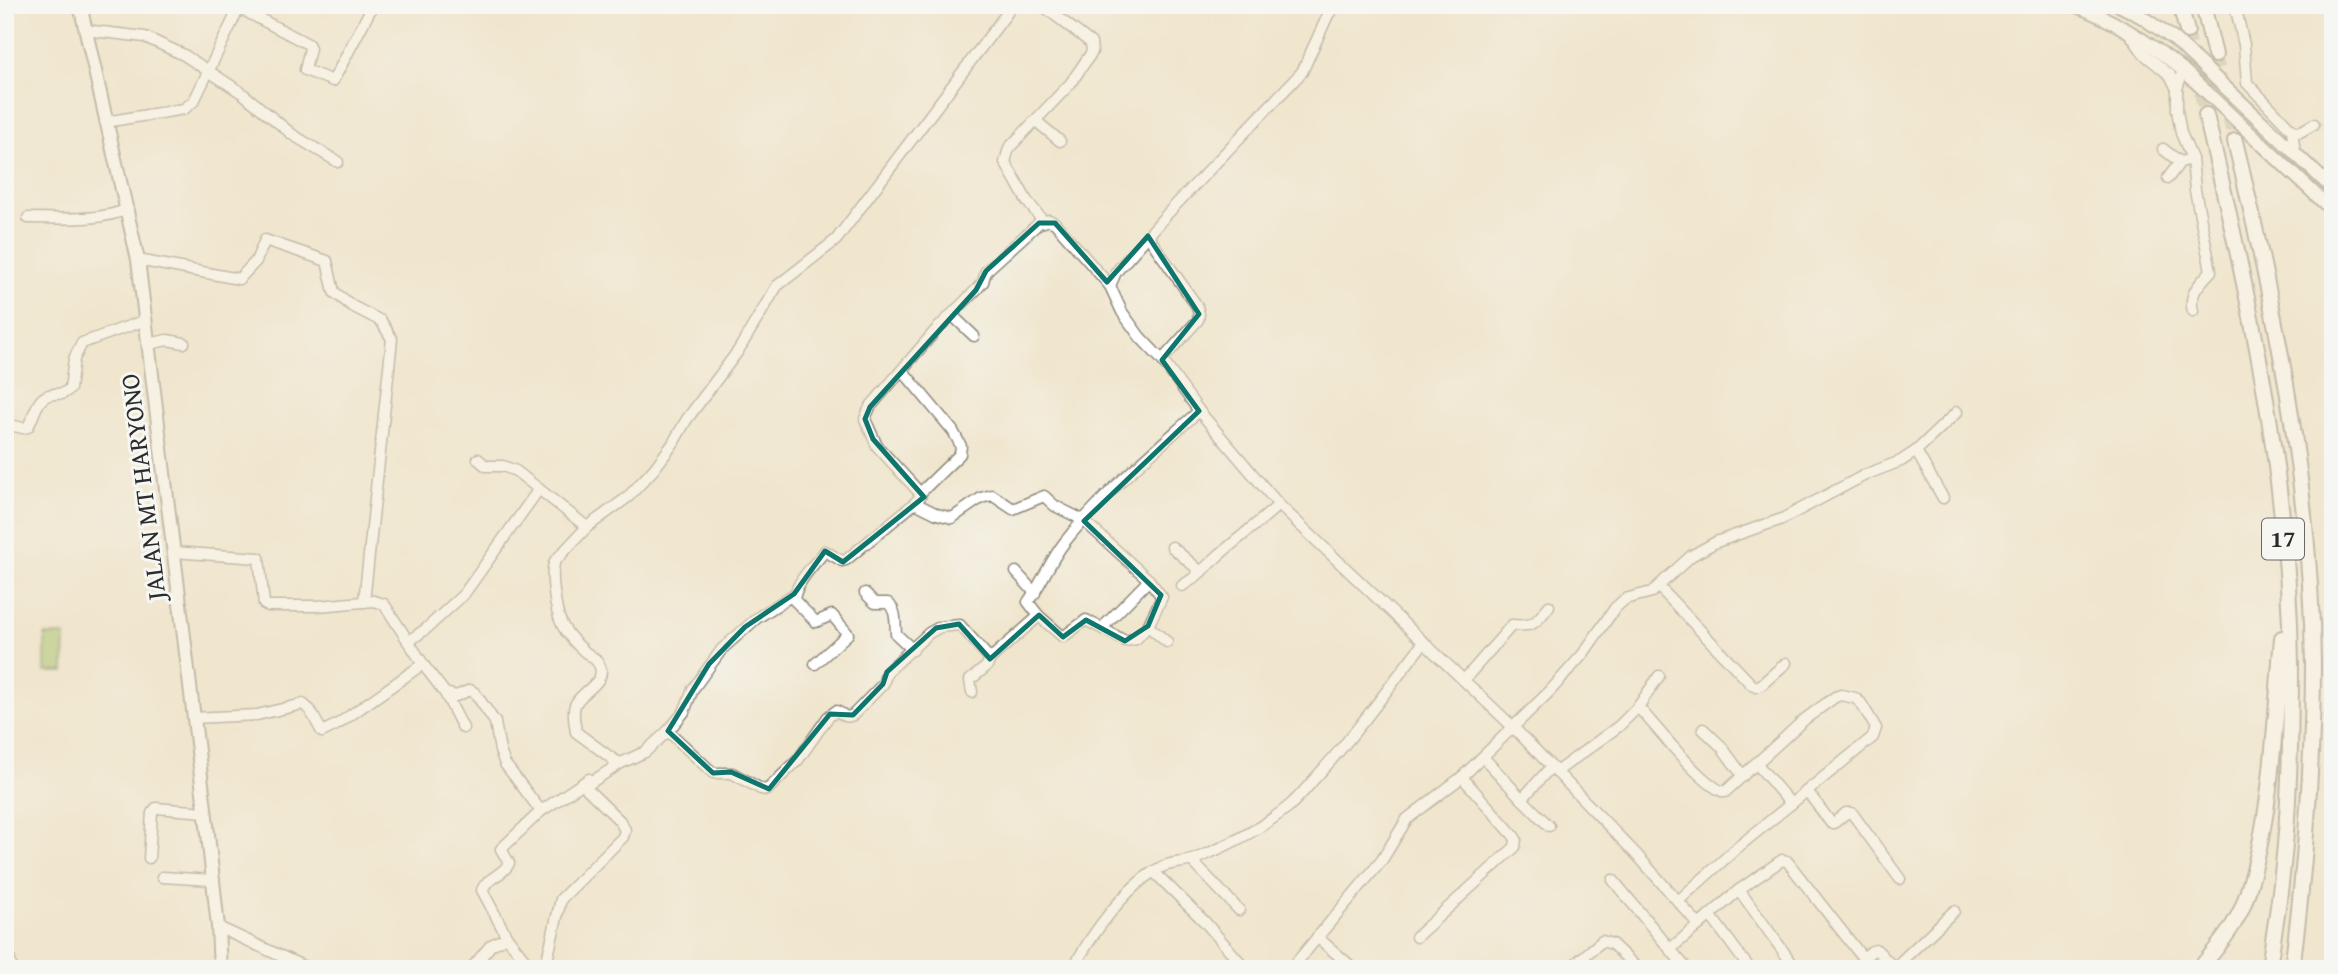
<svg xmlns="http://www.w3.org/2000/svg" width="2338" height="974" viewBox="0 0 2338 974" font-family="'Gentium Book Plus',serif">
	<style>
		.pitch { fill: #9fc069; stroke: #65764a; stroke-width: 2 }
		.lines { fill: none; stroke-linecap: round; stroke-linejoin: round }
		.highway-tunnel { stroke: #c9c1ad; stroke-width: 14; stroke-dasharray: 14 7; stroke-linecap: butt }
		.minor-casing { stroke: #8e887c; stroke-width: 13 }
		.major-casing { stroke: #8e887c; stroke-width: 16 }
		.highway-casing { stroke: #8e887c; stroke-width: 18 }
		.minor { stroke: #fff; stroke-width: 10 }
		.major { stroke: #fff; stroke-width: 12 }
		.highway { stroke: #fff; stroke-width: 14 }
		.marked { fill: none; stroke: #0f766e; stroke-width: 5; stroke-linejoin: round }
		.labels { text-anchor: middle; stroke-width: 6; stroke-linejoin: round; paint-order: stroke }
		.shield { fill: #f6f6f2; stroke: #686867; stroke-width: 2 }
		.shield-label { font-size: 24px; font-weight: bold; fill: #2b2b2b }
		.street-label { font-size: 26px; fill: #2b2b2b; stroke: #f6f6f2 }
	</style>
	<rect width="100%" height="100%" fill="#f6f6f2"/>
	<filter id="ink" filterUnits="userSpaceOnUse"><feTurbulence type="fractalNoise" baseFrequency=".0143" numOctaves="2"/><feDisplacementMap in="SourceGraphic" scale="14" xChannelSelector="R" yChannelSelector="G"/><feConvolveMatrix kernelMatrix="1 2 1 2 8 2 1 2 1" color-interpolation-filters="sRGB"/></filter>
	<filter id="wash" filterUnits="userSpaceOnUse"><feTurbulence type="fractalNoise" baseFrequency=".00686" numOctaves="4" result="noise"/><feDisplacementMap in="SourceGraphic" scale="28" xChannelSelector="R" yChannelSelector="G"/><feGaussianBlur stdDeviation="1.57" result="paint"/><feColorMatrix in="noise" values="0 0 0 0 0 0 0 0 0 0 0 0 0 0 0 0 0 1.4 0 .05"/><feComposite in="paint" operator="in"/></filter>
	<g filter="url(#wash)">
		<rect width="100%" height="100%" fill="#f0e6ce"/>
		<polygon class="pitch" points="45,635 65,635 64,672 45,672"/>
	</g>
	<g filter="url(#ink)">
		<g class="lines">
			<g class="highway-tunnel">
				<polyline points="2187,31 2206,115"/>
				<polyline points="2215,55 2235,141"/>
			</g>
			<defs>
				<g id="minor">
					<polyline points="1042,5 1091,43 1092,52 1070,84 1009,148 1005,162 1027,201 1044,222"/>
					<polyline points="1336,5 1328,15 1302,72 1168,213 1116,272 1110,286 1122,312 1140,337 1162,360 1199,411 1279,505 1513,727 1637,855 1699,925 1739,890 1782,860 1787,861 1863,958 1872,951 1877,950 1894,968"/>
					<polyline points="2235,5 2244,45 2247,83 2292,130 2295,153"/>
					<polyline points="85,30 145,37 184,55 242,93 293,135 338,162"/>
					<polyline points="2130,34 2144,54 2170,75 2177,89"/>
					<path d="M2183,70L2177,89V110L2181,133L2192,159L2195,190L2211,271C2200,283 2188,294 2193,311"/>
					<polyline points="1036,121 1060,141"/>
					<polyline points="105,122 184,109 194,101 237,12 243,10 308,44 310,48 305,70 333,81 373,5"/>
					<polyline points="2292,130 2300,132 2314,124"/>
					<polyline points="2163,149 2180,162"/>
					<polyline points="2168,178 2180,162 2192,159"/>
					<path d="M28,218C61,218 97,222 128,209"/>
					<polyline points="1148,236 1197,306 1199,314 1198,320 1162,360"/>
					<polyline points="138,260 239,279 256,261 265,240 327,261 334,292 352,306 381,321 392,339 364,602"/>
					<polyline points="952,315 974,336"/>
					<polyline points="149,344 167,340 184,343"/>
					<polyline points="902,370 953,431 961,446 960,454 920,493"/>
					<path d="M5,424L23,428L28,427C38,407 37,392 62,394L70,389L74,359L82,343L146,320"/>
					<polyline points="1916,451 1943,498"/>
					<polyline points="478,459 486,466 503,466 516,471 587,527"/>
					<polyline points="915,503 937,514 952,518 981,498 992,495 1013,509 1044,496 1055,506 1083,520 1149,580 1102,628"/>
					<polyline points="1172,547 1201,572"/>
					<polyline points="173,552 259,558 264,604 268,606 318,606 374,601 384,604 425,667 445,693 463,728"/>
					<polyline points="1016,572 1035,593"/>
					<polyline points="1182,586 1194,578 1220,554 1279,505"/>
					<polyline points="1659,587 1752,685 1756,687 1761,685 1786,663"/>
					<path d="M865,593L875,603H888C897,611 895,622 896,634L913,650"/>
					<polyline points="1148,626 1162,597 1149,580"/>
					<polyline points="408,642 427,628 464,594 539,489"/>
					<path d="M1167,642L1148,626L1136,639L1125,641L1086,620L1063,637L1039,616L1028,602C1042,583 1050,561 1064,543C1103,493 1152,453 1199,411"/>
					<path d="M815,664L848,634L832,615L816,622L794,600C796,581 814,565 825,551L842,561L846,560L915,503L920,497V493L877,446L865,419L870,407L935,331L976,290L983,282L986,271L1039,223L1049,220L1055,223L1110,286"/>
					<path d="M1464,680L1512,625C1534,627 1536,623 1549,606"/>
					<polyline points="972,692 970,680 987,666 990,659"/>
					<polyline points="445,693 456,696 470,690 475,693 495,722 500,751 505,764 541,811"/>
					<path d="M1638,707C1655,725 1704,788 1725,792L1805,719L1835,697L1841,695L1855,698L1861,703L1876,728L1873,737L1738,847L1678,901"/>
					<polyline points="193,718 257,715 303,704 310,710 322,732 338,724 423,664"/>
					<polyline points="1703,729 1721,746 1743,776"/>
					<path d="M668,731L713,773H732L761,789L767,790L798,760L828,717L836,711C844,714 844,719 853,715L883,684L887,672L929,633L940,627L960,625L990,659L1039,616"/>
					<polyline points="1483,757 1522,799"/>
					<path d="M621,763L614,760L576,732C575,723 572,714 575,705C580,692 606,683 600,667C598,660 591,656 585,652C563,632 557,621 554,592C553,582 551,570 555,561L587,527L628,497L654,469L672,445L687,419L738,351L777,286L836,240L1007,13L1010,5"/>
					<polyline points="1756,763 1791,804"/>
					<polyline points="1556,772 1619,726 1638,707 1659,676"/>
					<polyline points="1807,791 1831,823 1834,823 1846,813 1852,813 1900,879"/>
					<polyline points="1549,826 1522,799 1551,767"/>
					<polyline points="149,858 152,813 156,808 205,812"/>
					<polyline points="1192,861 1239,910"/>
					<polyline points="1154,872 1204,921 1246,969"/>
					<polyline points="162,877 212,880"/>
					<polyline points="1613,880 1670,949"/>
					<polyline points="1739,890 1796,969"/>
					<polyline points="1710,915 1750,969"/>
					<polyline points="218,927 309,969"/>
					<polyline points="1317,937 1353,968"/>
					<polyline points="1416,937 1515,847 1516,839 1514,836 1462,777"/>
					<polyline points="5,940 12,969"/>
					<polyline points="471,969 491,945 507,937"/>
					<path d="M532,969L507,937L482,890C487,877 504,875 509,863L501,849L541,811L589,779"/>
					<polyline points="545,969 561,899 623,837 625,830 620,821 587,789 587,785 621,763 645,752 668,731 684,712 693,689 722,649 757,618 794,594"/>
					<path d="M1073,969C1090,936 1129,881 1164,866C1174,862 1185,863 1195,859C1227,846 1261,829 1288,807C1299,798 1308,786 1317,776C1356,734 1389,687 1424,642"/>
					<polyline points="1291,969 1382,860 1407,819 1462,777 1550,691 1583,654 1615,608 1625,599 1652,592 1691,556 1716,542 1782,519 1867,474 1901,461 1916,451 1957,412"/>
					<polyline points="1569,969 1602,941 1612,944 1638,969"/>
					<polyline points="1687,969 1670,949 1699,925"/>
					<polyline points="1893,969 1954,911"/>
				</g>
				<g id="major">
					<polyline points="80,5 138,260 207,825 218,927 220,969"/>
					<path d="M2074,5C2115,20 2149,42 2183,70L2333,211"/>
					<polyline points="2119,5 2142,17 2175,40 2333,189"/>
				</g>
				<g id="highway">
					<polyline points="2180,5 2187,31"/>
					<polyline points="2203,5 2215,55"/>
					<path d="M2206,115C2249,295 2289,477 2291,663C2291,731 2290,807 2282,874C2279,906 2273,937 2269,969"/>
					<path d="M2235,141C2276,312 2311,486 2313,663C2313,765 2305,867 2292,969"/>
					<path d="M2199,969C2215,951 2236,925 2244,903C2273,820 2274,725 2282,638"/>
				</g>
			</defs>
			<use href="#minor" class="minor-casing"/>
			<use href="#major" class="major-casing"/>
			<use href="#highway" class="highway-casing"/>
			<use href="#minor" class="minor"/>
			<use href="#major" class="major"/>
			<use href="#highway" class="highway"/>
		</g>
	</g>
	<path d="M0 0H2338V974H0ZM1039,223H1055L1107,282L1148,236L1199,314L1162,360L1199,411L1084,521L1161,595L1148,626L1125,641L1086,620L1063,637L1039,615L990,659L959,624L936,628L887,672L883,684L853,715L830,714L769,789L731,772L713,773L668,731L709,664L745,627L794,594L825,551L843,562L924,497L873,439L865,419L870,407L976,290L986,271Z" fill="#f0e6ce" fill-opacity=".55" fill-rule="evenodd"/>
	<path class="marked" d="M1039,223H1055L1107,282L1148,236L1199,314L1162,360L1199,411L1084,521L1161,595L1148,626L1125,641L1086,620L1063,637L1039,615L990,659L959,624L936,628L887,672L883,684L853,715L830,714L769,789L731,772L713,773L668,731L709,664L745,627L794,594L825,551L843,562L924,497L873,439L865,419L870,407L976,290L986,271Z"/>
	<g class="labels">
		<rect class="shield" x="2262" y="518.5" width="42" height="41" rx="5"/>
		<g class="shield-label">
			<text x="2283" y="547">17</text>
		</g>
		<g class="street-label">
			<text transform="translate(143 487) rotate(-97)" y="9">JALAN MT HARYONO</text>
		</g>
	</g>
	<rect width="2338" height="974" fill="none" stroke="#f6f6f2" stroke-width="28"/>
</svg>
